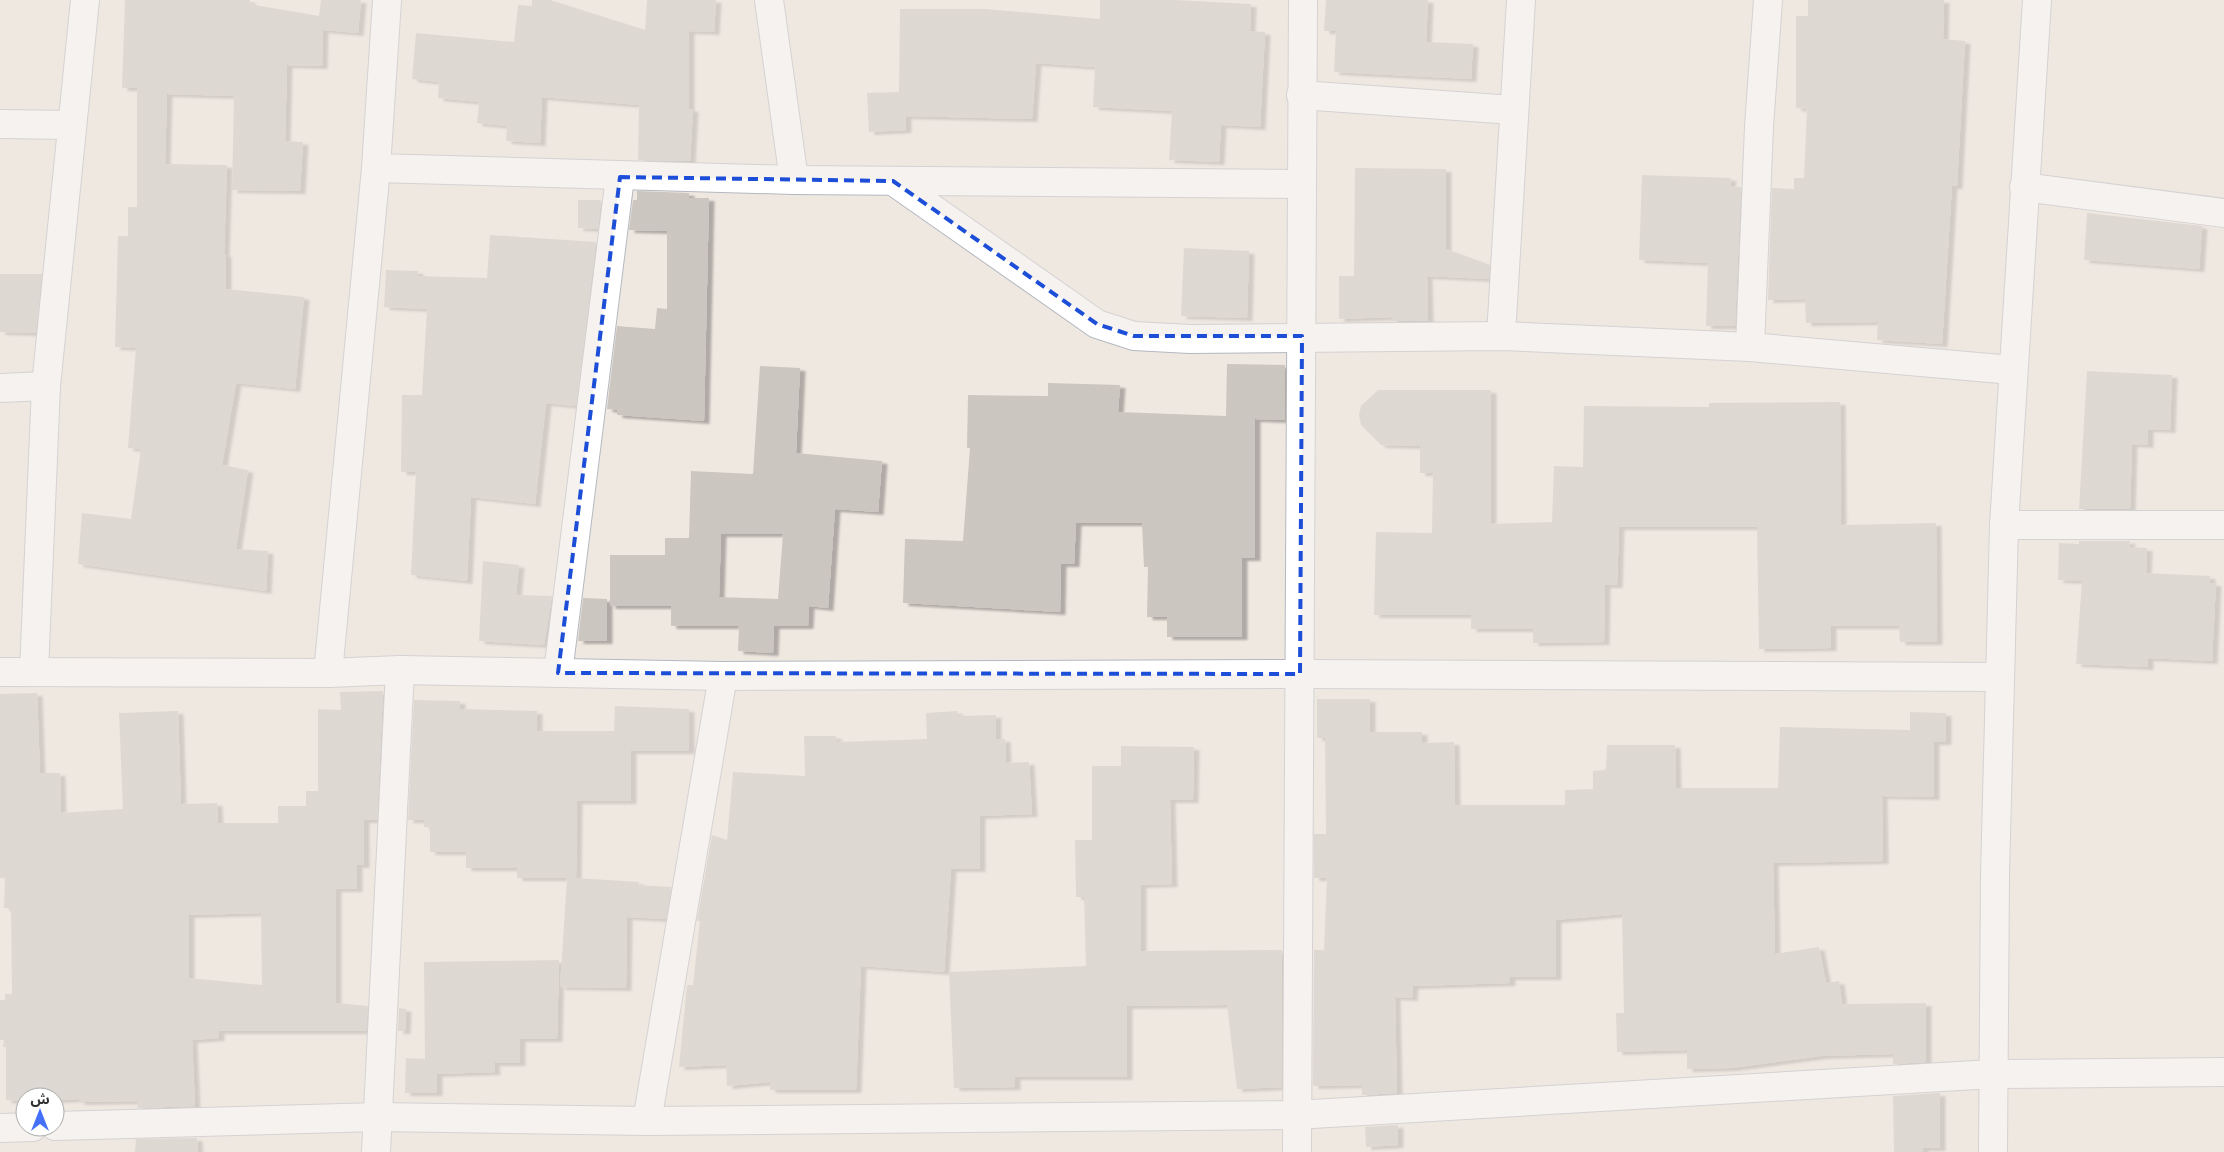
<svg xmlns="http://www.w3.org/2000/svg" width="2224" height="1152" viewBox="0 0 2224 1152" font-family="Karla,'Noto Sans Arabic',sans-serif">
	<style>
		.building { fill: #cbc6bf; fill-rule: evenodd; filter: url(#shadow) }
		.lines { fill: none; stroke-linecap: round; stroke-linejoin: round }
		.minor-casing { stroke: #b4b8c1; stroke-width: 30 }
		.minor { stroke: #fff; stroke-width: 28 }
		.marked { fill: none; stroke: #1d4ed8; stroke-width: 4; stroke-dasharray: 10 6; stroke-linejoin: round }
	</style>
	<defs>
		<filter id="shadow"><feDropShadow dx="5.5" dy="3" stdDeviation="1" flood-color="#0004"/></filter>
	</defs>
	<rect width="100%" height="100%" fill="#efe8e1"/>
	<g class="building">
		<polygon points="125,0 250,0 249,4 319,16 321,0 361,0 358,33 323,30 322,66 287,65 285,141 303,142 300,191 232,190 234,96 167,94 165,164 227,165 224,254 226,254 226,289 304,297 295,389 236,383 222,465 248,470 236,549 268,551 266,591 78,564 82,513 131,519 141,449 128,448 136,348 115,347 118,236 128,236 128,207 137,207 137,88 122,88"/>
		<polygon points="532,0 550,0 645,30 647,0 716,0 714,32 689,31 689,109 693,109 690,161 638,160 639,105 542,97 540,143 506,141 507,126 477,123 479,102 438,98 439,82 412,79 416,33 514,42 518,5 532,6"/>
		<polygon points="1100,0 1175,0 1251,4 1250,31 1265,32 1260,127 1221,125 1219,162 1169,160 1172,111 1093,107 1095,67 1036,63 1032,119 906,116 906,130 869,132 867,93 899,92 900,9 985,9 1100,19"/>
		<polygon points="1326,0 1428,0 1426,42 1473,44 1471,79 1334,72 1336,31 1324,31"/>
		<polygon points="1808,0 1944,0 1943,39 1965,41 1957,186 1952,186 1942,344 1877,340 1878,322 1806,323 1805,299 1768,300 1772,188 1794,189 1794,178 1804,178 1807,109 1796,108 1796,16 1808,16"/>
		<polygon points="1355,168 1446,169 1446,249 1490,265 1489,279 1427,276 1428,321 1392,321 1392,317 1339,319 1339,276 1354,276"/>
		<polygon points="1642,175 1731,178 1730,186 1741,187 1735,326 1706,326 1708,263 1639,260"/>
		<polygon points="637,191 689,193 689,198 709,198 704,421 617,415 617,410 607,409 617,326 655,329 657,308 667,309 667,231 629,230 633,200 637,200"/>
		<polygon points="578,200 601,200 598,229 578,228"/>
		<polygon points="2087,213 2202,226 2199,269 2084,260"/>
		<polygon points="490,235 596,242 576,406 546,403 535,504 471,497 467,581 411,575 416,472 401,472 402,395 422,395 427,309 384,307 386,270 418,271 418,276 487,278"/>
		<polygon points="1184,248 1249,251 1247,318 1181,316"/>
		<polygon points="0,274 42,274 36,333 0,332"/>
		<polygon points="1227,364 1285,365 1285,420 1255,419 1255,558 1242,558 1242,637 1167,637 1167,617 1147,617 1148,567 1144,567 1142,523 1076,523 1074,564 1061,564 1060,612 903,603 905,539 963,541 970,448 967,448 968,395 1048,396 1048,383 1120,385 1118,412 1226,416"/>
		<path d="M760,366L800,368L796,453L882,461L878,512L835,509L828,608L809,606L808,626H774L773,653L738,651L739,626H671V606H610V555H665V538H689L691,471L753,474ZM721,534H783L778,599L719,597Z"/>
		<polygon points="2087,371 2172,375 2170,430 2148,429 2148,445 2132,444 2130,509 2079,509"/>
		<polygon points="1378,390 1491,390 1491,524 1552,522 1554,466 1583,467 1584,406 1709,407 1709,403 1840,402 1841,525 1936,523 1937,642 1900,642 1899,626 1831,626 1831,648 1759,649 1757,527 1619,527 1617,585 1605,585 1604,642 1533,643 1533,629 1471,629 1471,615 1374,615 1376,532 1432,533 1433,473 1420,473 1420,446 1381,445 1361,425 1359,415 1361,406"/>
		<polygon points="2079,541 2130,541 2129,547 2147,548 2146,573 2210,576 2210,583 2216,583 2212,661 2148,658 2148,667 2076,664 2082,581 2058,580 2059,543 2079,544"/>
		<polygon points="483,561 519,565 516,595 552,596 544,645 479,641"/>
		<polygon points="583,598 607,599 607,641 578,641"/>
		<path d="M383,691L377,820H364V865H357V889H336V1003L368,1006L366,1031H219V1038L192,1040L195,1106L137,1108L138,1101L79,1102V1099L55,1100V1097H25V1101L6,1100V1047H3L4,1040H0V1000H5V994H12L11,908H4L5,878H0V694L37,693L40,773H60L61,813L123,809L119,713L178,711L181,804L217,803L218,823H278V806H306V791H318V709L341,710L340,692ZM261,913L262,985L189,978V915Z"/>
		<polygon points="1317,699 1370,699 1370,732 1422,732 1422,743 1454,742 1455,805 1565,805 1565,790 1593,789 1593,771 1605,770 1606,767 1607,745 1675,745 1676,788 1778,788 1780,727 1910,730 1910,712 1946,713 1946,742 1934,742 1934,797 1882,796 1883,861 1773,863 1775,954 1819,947 1826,983 1839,981 1842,1004 1926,1003 1926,1062 1893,1064 1893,1054 1821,1056 1731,1068 1687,1069 1687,1050 1617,1052 1616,1013 1624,1013 1622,914 1556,920 1556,977 1510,977 1510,983 1413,986 1412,998 1395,997 1397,1093 1362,1095 1362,1085 1313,1086 1314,950 1324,950 1327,878 1314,878 1314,834 1326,834 1325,738 1317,738"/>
		<polygon points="414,700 460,701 460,709 537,711 537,731 614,731 615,706 689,709 689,751 631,751 631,801 577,801 576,878 639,882 638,885 671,887 666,919 627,917 626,988 560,987 567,878 517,878 517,868 466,868 466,852 430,852 430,827 424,827 424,820 408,820"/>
		<polygon points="957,711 958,716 996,715 996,739 1005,739 1006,763 1029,762 1032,814 980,816 980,869 951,869 944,972 861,966 856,1090 770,1090 770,1082 727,1086 726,1065 679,1067 687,985 693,985 700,921 697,921 712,835 727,840 733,772 805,776 804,736 836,736 837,742 927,739 926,713"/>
		<polygon points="1121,746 1194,747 1193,800 1170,800 1172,884 1141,885 1141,951 1282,950 1282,1087 1237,1089 1227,1005 1127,1006 1127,1077 1015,1077 1015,1087 954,1088 949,972 1086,966 1084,897 1076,897 1075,840 1092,840 1092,766 1121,766"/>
		<polygon points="559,960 557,1039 520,1039 520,1063 494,1063 495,1072 437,1074 437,1093 405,1093 406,1058 425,1059 424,962"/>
		<polygon points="399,1008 406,1009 405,1031 398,1031"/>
		<polygon points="1940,1093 1940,1148 1923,1148 1923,1152 1894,1152 1893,1096"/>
		<polygon points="1398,1125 1398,1145 1366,1147 1365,1127"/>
		<polygon points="197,1138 198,1152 135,1152 136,1139"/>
	</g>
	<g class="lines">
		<defs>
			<g id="minor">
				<polyline points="769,0 794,180"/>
				<polyline points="1301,95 1513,110"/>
				<polyline points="0,124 71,125"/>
				<polyline points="376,168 794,180 1301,184"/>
				<polyline points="893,181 1097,324 1134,336 1190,339 1501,336 1750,347 2012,370"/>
				<polyline points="2024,187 2224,213"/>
				<polyline points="1501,336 1521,0"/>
				<polyline points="1750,347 1759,127 1768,0"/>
				<polyline points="0,388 46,386"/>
				<polyline points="2004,525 2224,525"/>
				<polyline points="0,672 328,673 400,670 723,676 1300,674 2000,677"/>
				<polyline points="34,672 46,386 85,0"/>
				<polyline points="328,673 376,168 387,0"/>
				<polyline points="558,673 620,177"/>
				<polyline points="647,1121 723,676"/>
				<polyline points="55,1126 378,1117 647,1121 1295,1115 1993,1074 2224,1072"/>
				<polyline points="0,1128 33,1127"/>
				<polyline points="376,1152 400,670"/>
				<polyline points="1297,1152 1303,0"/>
				<polyline points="1993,1152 1995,875 2004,525 2037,0"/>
			</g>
		</defs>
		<use href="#minor" class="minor-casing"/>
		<use href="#minor" class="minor"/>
	</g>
	<path d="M0 0H2224V1152H0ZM620,177L893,181L1097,324L1134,336H1302L1300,674L558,673Z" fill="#efe8e1" fill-opacity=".55" fill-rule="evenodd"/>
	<path class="marked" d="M620,177L893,181L1097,324L1134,336H1302L1300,674L558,673Z"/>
	<g transform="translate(40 1112)"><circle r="24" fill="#ffffff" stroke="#ababab"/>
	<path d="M0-4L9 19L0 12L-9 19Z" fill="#4570f8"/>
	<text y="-8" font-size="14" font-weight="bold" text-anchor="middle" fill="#2e2e2e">ش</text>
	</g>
</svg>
